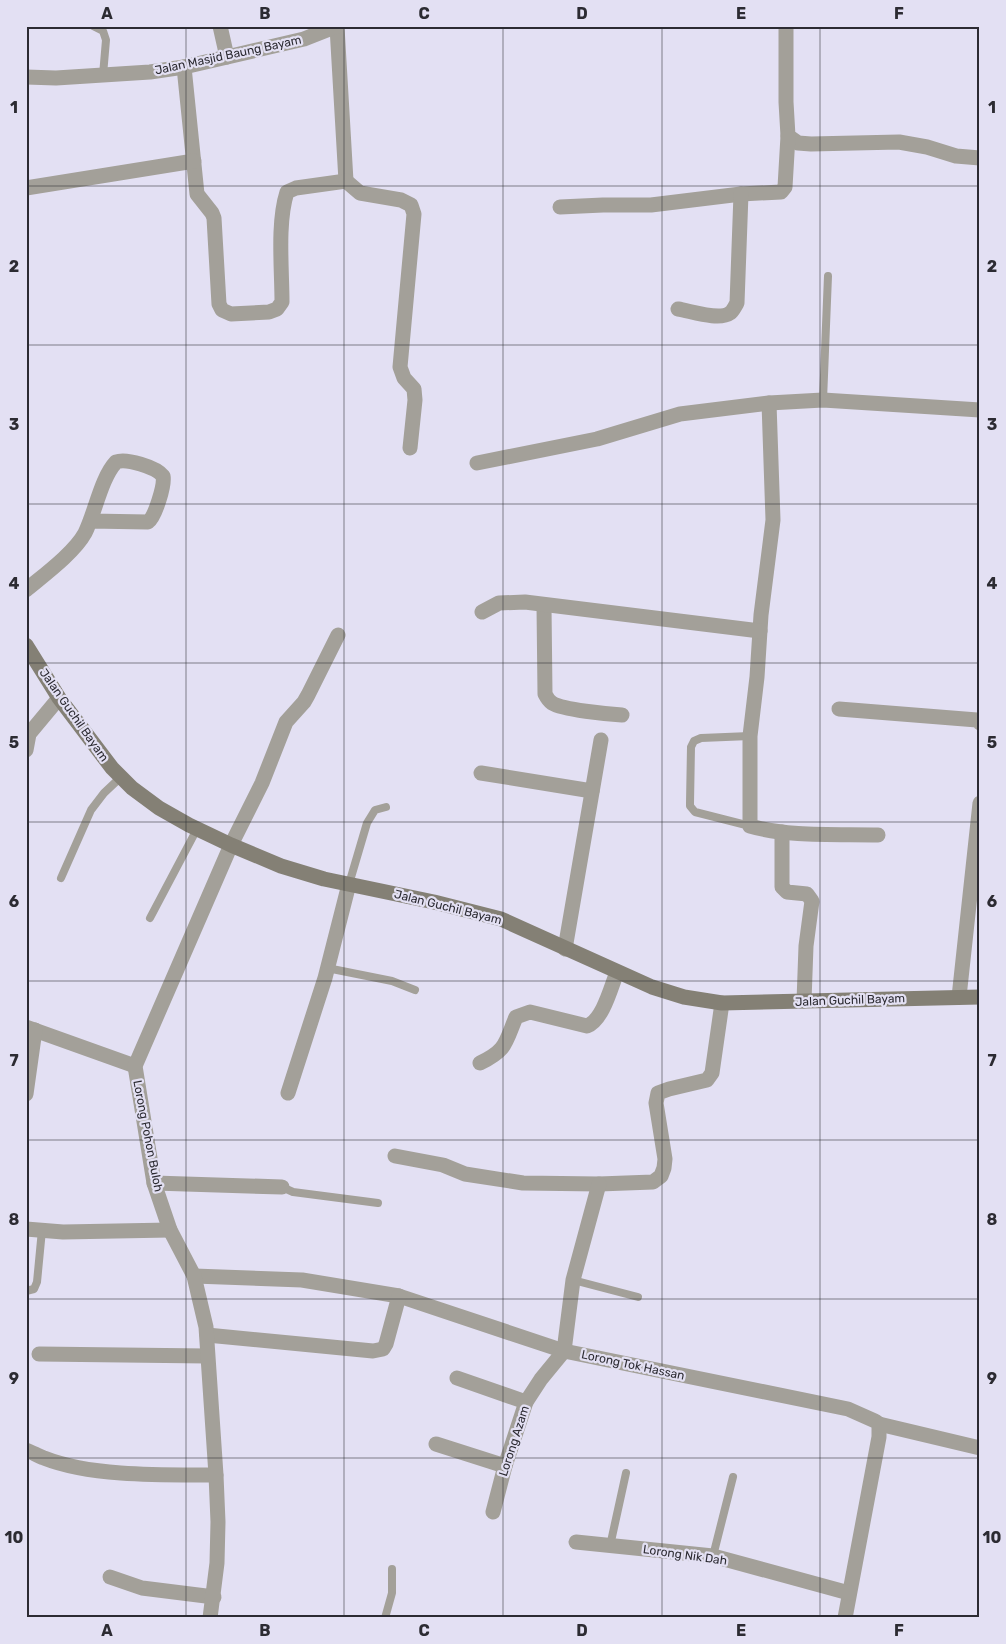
<svg xmlns="http://www.w3.org/2000/svg" width="1006" height="1644" viewBox="0 0 1006 1644" font-family="Rubik,sans-serif">
	<style>
		.lines { fill: none; stroke-linecap: round; stroke-linejoin: round }
		.lane { stroke: #a3a099; stroke-width: 8 }
		.street { stroke: #a3a099; stroke-width: 15 }
		.secondary { stroke: #848075; stroke-width: 15 }
		.grid { fill: none; stroke: #2c2b32; stroke-width: 1; stroke-opacity: 0.55 }
		.labels { text-anchor: middle; stroke-width: 4.5; stroke-linejoin: round; paint-order: stroke }
		.street-label { font-size: 12px; fill: #2c2b32; stroke: #e3e0f3 }
		.neatline { fill: none; stroke: #2c2b32; stroke-width: 2 }
		.grid-label { font-size: 16px; text-anchor: middle; font-weight: bold; fill: #2c2b32 }
	</style>
	<rect width="100%" height="100%" fill="#e3e0f3"/>
	<g class="lines">
		<g class="lane">
			<polyline points="93,26 103,31 106,40 103,75"/>
			<polyline points="823,400 828,276"/>
			<polyline points="750,736 701,738 694,741 691,747 690,803 690,806 695,812 750,826"/>
			<polyline points="61,878 91,810 104,793 121,777"/>
			<polyline points="349,884 367,823 375,810 386,807"/>
			<polyline points="150,918 197,829"/>
			<polyline points="327,968 392,981 415,990"/>
			<polyline points="282,1187 293,1192 378,1203"/>
			<polyline points="573,1280 638,1297"/>
			<polyline points="26,1291 34,1289 37,1282 42,1230"/>
			<polyline points="610,1546 626,1473"/>
			<polyline points="713,1556 733,1477"/>
			<polyline points="385,1618 392,1593 392,1569"/>
		</g>
		<g class="street">
			<polyline points="220,26 227,57"/>
			<polyline points="786,26 786,102 788,136 798,143 811,144 899,142 927,147 956,156 980,158"/>
			<path d="M184,67L197,194L212,213L214,218L219,304L222,310L231,314L269,312L277,309L282,302C282,269 277,223 287,192L296,188L346,181L337,27"/>
			<polyline points="26,77 56,78 150,72 184,67 304,39 337,26"/>
			<polyline points="346,181 360,193 401,200 411,205 414,214 400,367 404,378 414,389 415,400 410,448"/>
			<polyline points="26,188 194,161"/>
			<polyline points="560,207 603,205 651,205 741,194 781,192 785,187 788,136"/>
			<path d="M678,309C691,311 719,321 730,313C733,311 735,306 737,303L741,194"/>
			<path d="M769,403L773,520L761,615L757,677L750,736V826C787,837 838,834 878,835"/>
			<polyline points="477,463 597,439 680,414 769,403 823,400 980,410"/>
			<path d="M26,590C44,575 74,553 85,533C95,513 101,478 116,462C126,458 156,467 163,476C165,485 155,517 148,522L90,521"/>
			<path d="M544,606L545,694C547,698 549,701 552,703C563,710 608,714 622,715"/>
			<polyline points="482,612 499,603 525,602 760,631"/>
			<polyline points="839,709 977,720 980,723"/>
			<polyline points="26,750 29,734 59,698"/>
			<polyline points="481,773 592,791"/>
			<polyline points="782,832 782,887 787,892 807,894 812,901 806,946 804,1001"/>
			<polyline points="565,949 601,740"/>
			<polyline points="959,997 980,803"/>
			<polyline points="26,1027 135,1066"/>
			<path d="M480,1063C507,1050 505,1043 516,1017L530,1012L587,1026C603,1020 611,987 617,972"/>
			<polyline points="288,1093 325,978 349,884"/>
			<polyline points="26,1094 35,1030"/>
			<polyline points="395,1156 443,1165 465,1174 523,1183 599,1184 653,1182 661,1176 664,1168 665,1159 656,1103 658,1093 669,1089 707,1080 712,1073 722,1003"/>
			<polyline points="154,1183 282,1187"/>
			<polyline points="26,1229 63,1232 170,1230"/>
			<polyline points="194,1276 302,1280 399,1296 564,1351 848,1409 875,1421 879,1424 879,1437 845,1618"/>
			<polyline points="207,1335 373,1351 383,1349 386,1344 399,1296"/>
			<polyline points="39,1354 207,1356"/>
			<polyline points="457,1378 526,1402"/>
			<polyline points="879,1424 980,1448"/>
			<polyline points="436,1444 505,1466"/>
			<path d="M26,1450C32,1452 38,1456 44,1458C92,1477 164,1475 216,1475"/>
			<polyline points="493,1512 505,1466 526,1402 541,1379 564,1351 573,1280 599,1184"/>
			<polyline points="576,1542 713,1556 849,1593"/>
			<polyline points="110,1577 142,1588 214,1597"/>
			<polyline points="210,1618 217,1563 218,1522 216,1475 206,1327 194,1276 170,1230 154,1183 135,1066 231,845 262,783 286,722 304,702 308,695 338,635"/>
		</g>
		<polyline class="secondary" points="26,645 59,698 112,768 132,788 159,808 189,825 231,845 281,866 324,879 434,902 501,919 652,987 684,997 722,1003 980,997"/>
	</g>
	<path class="grid" d="M186,26V1618M344,26V1618M503,26V1618M662,26V1618M820,26V1618M26,186H980M26,345H980M26,504H980M26,663H980M26,822H980M26,981H980M26,1140H980M26,1299H980M26,1458H980"/>
	<g class="labels">
		<g class="street-label">
			<text transform="translate(228 55) rotate(-12)" y="4">Jalan Masjid Baung Bayam</text>
			<text transform="translate(74 715) rotate(55)" y="4">Jalan Guchil Bayam</text>
			<text transform="translate(448 907) rotate(14)" y="4">Jalan Guchil Bayam</text>
			<text transform="translate(850 1000) rotate(-2)" y="4">Jalan Guchil Bayam</text>
			<text transform="translate(148 1136) rotate(79)" y="4">Lorong Pohon Buloh</text>
			<text transform="translate(633 1365) rotate(12)" y="4">Lorong Tok Hassan</text>
			<text transform="translate(514 1441) rotate(-72)" y="4">Lorong Azam</text>
			<text transform="translate(685 1555) rotate(8)" y="4">Lorong Nik Dah</text>
		</g>
	</g>
	<rect width="1006" height="1644" fill="none" stroke="#e3e0f3" stroke-width="55"/>
	<rect x="28" y="28" width="950" height="1588" class="neatline"/>
	<g class="grid-label">
		<text x="107" y="19">A</text>
		<text x="265" y="19">B</text>
		<text x="424" y="19">C</text>
		<text x="582" y="19">D</text>
		<text x="741" y="19">E</text>
		<text x="899" y="19">F</text>
		<text x="14" y="113">1</text>
		<text x="992" y="113">1</text>
		<text x="14" y="272">2</text>
		<text x="992" y="272">2</text>
		<text x="14" y="430">3</text>
		<text x="992" y="430">3</text>
		<text x="14" y="589">4</text>
		<text x="992" y="589">4</text>
		<text x="14" y="748">5</text>
		<text x="992" y="748">5</text>
		<text x="14" y="907">6</text>
		<text x="992" y="907">6</text>
		<text x="14" y="1066">7</text>
		<text x="992" y="1066">7</text>
		<text x="14" y="1225">8</text>
		<text x="992" y="1225">8</text>
		<text x="14" y="1384">9</text>
		<text x="992" y="1384">9</text>
		<text x="14" y="1543">10</text>
		<text x="992" y="1543">10</text>
		<text x="107" y="1636">A</text>
		<text x="265" y="1636">B</text>
		<text x="424" y="1636">C</text>
		<text x="582" y="1636">D</text>
		<text x="741" y="1636">E</text>
		<text x="899" y="1636">F</text>
	</g>
</svg>
